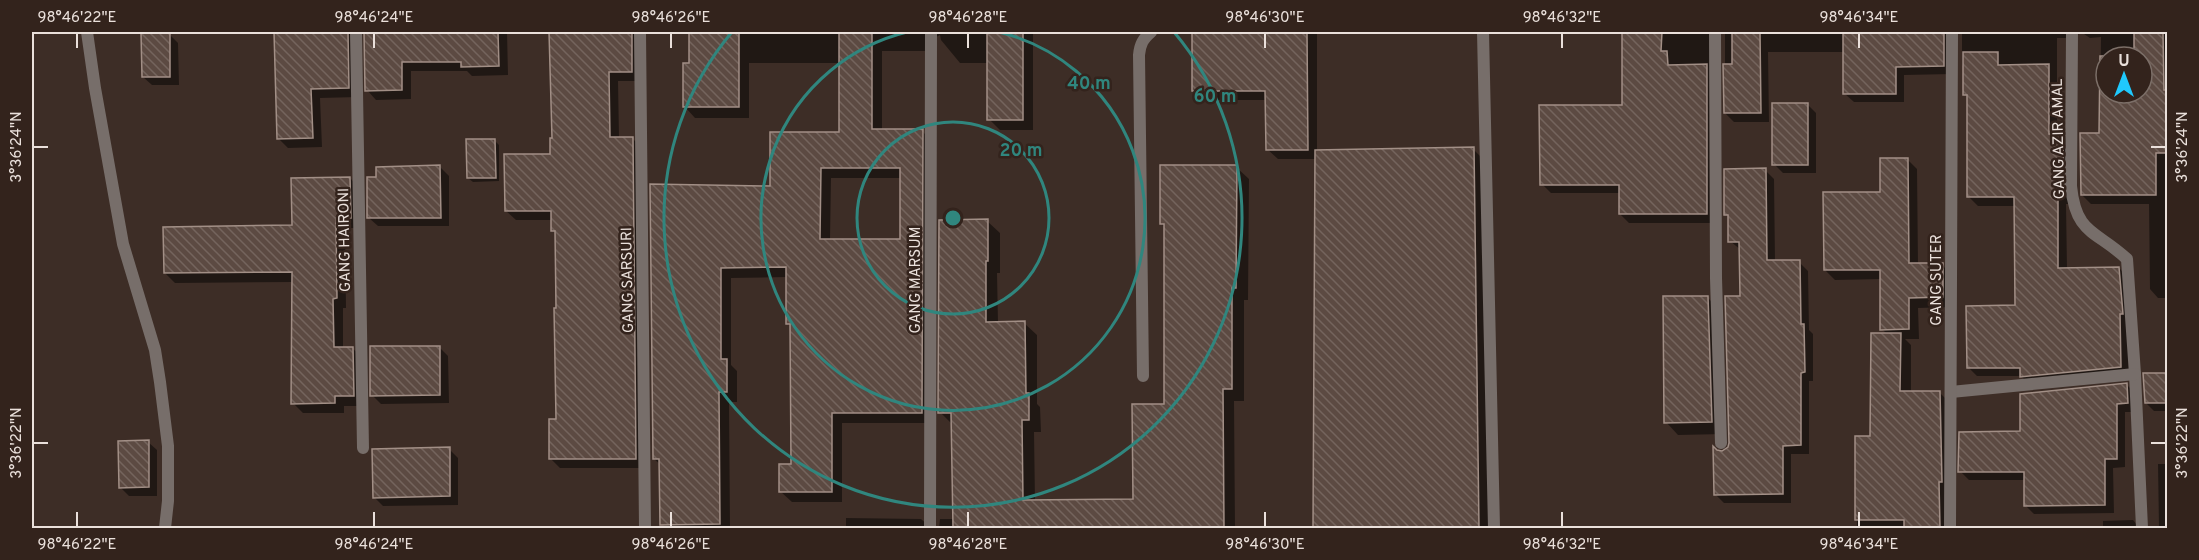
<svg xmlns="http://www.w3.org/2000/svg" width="2199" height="560" viewBox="0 0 2199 560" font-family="Overpass,sans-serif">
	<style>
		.shadow { fill: #0007; fill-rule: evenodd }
		.building { fill: url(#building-back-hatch); stroke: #a28f86; stroke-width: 1.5; fill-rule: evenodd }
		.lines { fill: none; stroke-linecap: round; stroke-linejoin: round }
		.service { stroke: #776e6a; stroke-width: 12 }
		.minor { stroke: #776e6a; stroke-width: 12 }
		.ticks { fill: none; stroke: #eae0db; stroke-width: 2 }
		.ring { fill: none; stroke: #30867e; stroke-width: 3 }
		.labels { text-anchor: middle; stroke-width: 5; stroke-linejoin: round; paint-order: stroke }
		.street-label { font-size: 15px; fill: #eae0db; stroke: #33231c }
		.centre { fill: #30867e; stroke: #33231c; stroke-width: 3 }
		.ring-label { font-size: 18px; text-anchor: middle; font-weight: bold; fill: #30867e; stroke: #33231c; stroke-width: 5; stroke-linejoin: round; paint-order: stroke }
		.neatline { fill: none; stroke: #eae0db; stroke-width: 2 }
		.ticks-label { font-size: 15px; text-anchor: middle; fill: #eae0db }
	</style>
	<defs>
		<pattern id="building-back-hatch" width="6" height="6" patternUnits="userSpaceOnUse" patternTransform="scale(1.5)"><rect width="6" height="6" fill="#5c4a42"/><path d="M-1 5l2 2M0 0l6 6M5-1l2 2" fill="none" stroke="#74645d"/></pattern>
	</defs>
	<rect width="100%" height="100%" fill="#3d2d26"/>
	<g class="shadow">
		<polygon points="275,32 507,32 508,75 472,76 467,71 411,71 411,99 376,100 367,90 366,34 362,34 358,97 320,98 322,147 288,148 278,138"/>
		<polygon points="551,32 641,32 641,81 618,81 619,138 632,138 642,148 645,468 560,468 551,459 558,421 556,234 553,230 552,220 516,220 506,211 552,155 553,139"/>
		<path d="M691,32H1033V130H1000L989,119V63H960L941,40L940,35L934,38L933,51H882V131H922L933,142L932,423H842V502H792L781,492L793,465L791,327L787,323V277L731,278V365L737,371V402H729L730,528H666L662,524L661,465L654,459L651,186L771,188L841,133V63H749V118H695L685,107L691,65ZM831,178H901V240H830Z"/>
		<polygon points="1194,32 1317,32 1317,151 1473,149 1488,164 1493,528 1315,528 1316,159 1278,159 1267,149 1267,100 1204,100 1194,90"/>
		<path d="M1624,32H2168V298H2158L2150,289L2149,204H2091L2082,195L2100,135L2101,37L2090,38L2081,32L2074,38H2057V135H2062L2071,144L2072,204H2066L2067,269L2119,268L2128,277L2129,376L2030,385L2021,376H1977L1968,367L2016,307V206H1978L1969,197L1968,98L1965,94V68L1962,65V33H1958L1952,74L1904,75V102H1854L1845,94V52H1768L1769,122H1734L1725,113V33H1720L1716,223H1629L1620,214V193H1551L1542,184L1624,106ZM2106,57H2142V93H2106Z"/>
		<polygon points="169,34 178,43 179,85 152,85 143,77"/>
		<polygon points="1807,104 1816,113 1816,173 1783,173 1774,164"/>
		<polygon points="494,140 499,145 499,181 473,182 468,178"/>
		<polygon points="1907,159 1917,169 1918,265 1942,265 1952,275 1952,307 1918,308 1919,339 1905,339 1911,345 1911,393 1940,393 1950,403 1950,528 1857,528 1856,438 1871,438 1887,334 1882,329 1882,279 1835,280 1825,270"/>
		<polygon points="440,167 449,176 449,226 378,226 369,218 377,178"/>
		<polygon points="1236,167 1249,179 1248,300 1244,300 1244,401 1234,401 1235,528 939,528 940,519 954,519 953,425 940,412 987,221 1000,233 1000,273 997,273 998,323 1024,323 1037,335 1037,404 1040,407 1041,432 1034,432 1035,502 1135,500 1166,406 1165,228 1161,223"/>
		<polygon points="1765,170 1774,179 1775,262 1799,262 1808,271 1809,330 1813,334 1813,381 1809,381 1809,454 1791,454 1791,503 1724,503 1715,494 1722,453 1729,448 1742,298 1741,250 1730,241 1730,218 1725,214"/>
		<polygon points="350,178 360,189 360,228 345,228 346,308 343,308 343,348 352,348 363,358 363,406 344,406 344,413 303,413 293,403 293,282 175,283 165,273 294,227"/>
		<polygon points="1708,298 1720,310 1724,434 1678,435 1666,422"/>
		<polygon points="439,347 448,356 449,403 381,404 372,395"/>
		<polygon points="2168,374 2168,411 2154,411 2146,403"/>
		<polygon points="2127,385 2135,393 2136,412 2125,412 2125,467 2113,468 2114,513 2034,514 2025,505 2025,480 1969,480 1960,471 2021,433"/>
		<polygon points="148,442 157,450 157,496 129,496 120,487"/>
		<polygon points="449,449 458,458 458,505 383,506 374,497"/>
		<polygon points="2158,464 2168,464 2168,528 2159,528"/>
		<polygon points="846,518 921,519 931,528 846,528"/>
		<polygon points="2133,520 2137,525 2137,528 2103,528 2103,521"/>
	</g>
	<g class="building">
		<polygon points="170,32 170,77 142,77 141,33"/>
		<polygon points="274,32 348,32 349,88 311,89 313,138 277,139"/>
		<polygon points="364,32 498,32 499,66 461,67 461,62 402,62 402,90 365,91"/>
		<polygon points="549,32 632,32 632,72 609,72 610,137 633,137 636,459 549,459 549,419 556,419 554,308 556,308 555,231 551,231 551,211 505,211 504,154 550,154 550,138 552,138"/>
		<polygon points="689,32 739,32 739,107 683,107 683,63 689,63"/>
		<path d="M839,32H872V129H923L922,413H832V492H779V464H791L790,324H786V267L721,268V359H727V392H719L720,524L660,525L659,459H653L650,184L770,186V132H839ZM821,168H900V239H820Z"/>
		<rect x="987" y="32" width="36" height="88"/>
		<polygon points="1192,32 1307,32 1308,150 1266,150 1265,91 1192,91"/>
		<polygon points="1622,32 1662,32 1661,51 1667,51 1668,65 1707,64 1707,214 1619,214 1619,185 1540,185 1539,105 1622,105"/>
		<polygon points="1732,32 1760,32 1761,113 1724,113 1723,64 1732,64"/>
		<polygon points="1843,32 1944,32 1944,66 1896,67 1896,94 1843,94"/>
		<path d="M2134,32H2163L2164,90H2166V153H2156V195H2081L2080,133H2099L2100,56H2134ZM2106,57H2142V93H2106Z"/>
		<polygon points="1963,52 1998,52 1998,65 2049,64 2049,134 2063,134 2064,195 2058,195 2058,268 2119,267 2123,314 2120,314 2121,367 2020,377 2020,368 1967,368 1966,306 2015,305 2014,197 1967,197 1967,95 1963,95"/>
		<rect x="1772" y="103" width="36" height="62"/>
		<polygon points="466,139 495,139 496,178 467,178"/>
		<polygon points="1474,147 1479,528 1313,528 1315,150"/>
		<polygon points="1880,158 1908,158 1909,263 1943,263 1943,297 1909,298 1909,329 1880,330 1880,270 1824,270 1823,192 1880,192"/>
		<polygon points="440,165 441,218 367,218 367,177 376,177 376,167"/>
		<polygon points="1160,165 1237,165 1236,288 1232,288 1232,389 1223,389 1224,528 953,528 951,413 938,413 939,220 988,219 988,261 986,261 986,322 1025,321 1026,393 1029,393 1029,420 1022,420 1023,500 1133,499 1132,404 1164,404 1164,224 1160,224"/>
		<polygon points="1766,168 1767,260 1800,260 1801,324 1804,324 1805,372 1801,373 1801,445 1783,446 1783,494 1714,495 1713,446 1717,450 1722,451 1728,447 1729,443 1725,296 1740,296 1739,242 1728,242 1728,215 1724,215 1724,169"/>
		<polygon points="350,177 351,218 336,218 337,298 333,299 334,347 353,347 354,396 335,396 335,403 291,404 292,272 164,273 163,227 292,225 291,178"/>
		<polygon points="1663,296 1708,296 1712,422 1664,423"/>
		<polygon points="1871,333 1901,333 1900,391 1940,391 1942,482 1939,482 1940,528 1904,528 1904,520 1855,520 1855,436 1870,436"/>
		<polygon points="370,346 440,346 440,395 370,396"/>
		<polygon points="2143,373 2168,373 2168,403 2145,403"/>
		<polygon points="2127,383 2128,403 2117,404 2117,459 2105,459 2105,505 2024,506 2024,472 1958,472 1959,432 2020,431 2020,394"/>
		<polygon points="149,440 149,487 119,488 118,441"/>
		<polygon points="450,447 450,496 373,498 372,449"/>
	</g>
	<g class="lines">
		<g class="service">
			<polyline points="87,32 95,88 123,244 155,350 160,382 168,446 168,501 165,528"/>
			<polyline points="1483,32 1494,528"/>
			<path d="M1143,376L1139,55C1140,44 1143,39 1151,32"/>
		</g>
		<g class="minor">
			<polyline points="356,32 363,448"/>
			<polyline points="640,32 645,528"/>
			<polyline points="1715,32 1716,278 1721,443"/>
			<path d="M2072,32L2071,186C2076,235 2096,230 2127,259L2135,374L2142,528"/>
			<polyline points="1951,392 2135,374"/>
			<polyline points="930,528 931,32"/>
			<polyline points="1950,528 1952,32"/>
		</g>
	</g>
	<path class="ticks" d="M77,33V48M374,33V48M671,33V48M968,33V48M1265,33V48M1562,33V48M1859,33V48M33,147H48M2151,147H2166M33,443H48M2151,443H2166M77,512V527M374,512V527M671,512V527M968,512V527M1265,512V527M1562,512V527M1859,512V527"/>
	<g class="ring">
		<circle cx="953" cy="218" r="96"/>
		<path d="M999 32A192 192 0 1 1 907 32"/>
		<path d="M1174 32A289 289 0 1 1 732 32"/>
	</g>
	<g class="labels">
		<g class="street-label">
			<text transform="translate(2058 139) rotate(-91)" y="5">GANG AZIR AMAL</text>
			<text transform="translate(344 240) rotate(-91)" y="5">GANG HAIRONI</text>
			<text transform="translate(627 280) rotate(-91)" y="5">GANG SARSURI</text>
			<text transform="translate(915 280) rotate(-90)" y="5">GANG MARSUM</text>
			<text transform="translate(1936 280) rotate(-90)" y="5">GANG SUTER</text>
		</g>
	</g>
	<circle cx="953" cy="218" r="9" class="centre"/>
	<g class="ring-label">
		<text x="1089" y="89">40 m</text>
		<text x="1215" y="102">60 m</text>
		<text x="1021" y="156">20 m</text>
	</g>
	<rect width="2199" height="560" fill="none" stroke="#33231c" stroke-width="66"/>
	<g transform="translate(2124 75)"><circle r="28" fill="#33231c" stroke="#7c6f68" stroke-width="1.5"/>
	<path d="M0-4.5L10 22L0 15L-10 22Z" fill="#1fc9fd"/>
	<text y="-9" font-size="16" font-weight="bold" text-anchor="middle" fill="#eae0db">U</text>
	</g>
	<rect x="33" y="33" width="2133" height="494" class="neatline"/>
	<g class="ticks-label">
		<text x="77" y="22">98°46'22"E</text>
		<text x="374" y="22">98°46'24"E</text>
		<text x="671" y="22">98°46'26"E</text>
		<text x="968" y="22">98°46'28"E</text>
		<text x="1265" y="22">98°46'30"E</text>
		<text x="1562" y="22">98°46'32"E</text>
		<text x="1859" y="22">98°46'34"E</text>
		<text transform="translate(16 147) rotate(-90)" y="5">3°36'24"N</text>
		<text transform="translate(2182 147) rotate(-90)" y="5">3°36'24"N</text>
		<text transform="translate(16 443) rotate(-90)" y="5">3°36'22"N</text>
		<text transform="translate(2182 443) rotate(-90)" y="5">3°36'22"N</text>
		<text x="77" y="549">98°46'22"E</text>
		<text x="374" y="549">98°46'24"E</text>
		<text x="671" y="549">98°46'26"E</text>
		<text x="968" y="549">98°46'28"E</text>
		<text x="1265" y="549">98°46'30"E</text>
		<text x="1562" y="549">98°46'32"E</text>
		<text x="1859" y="549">98°46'34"E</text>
	</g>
</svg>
